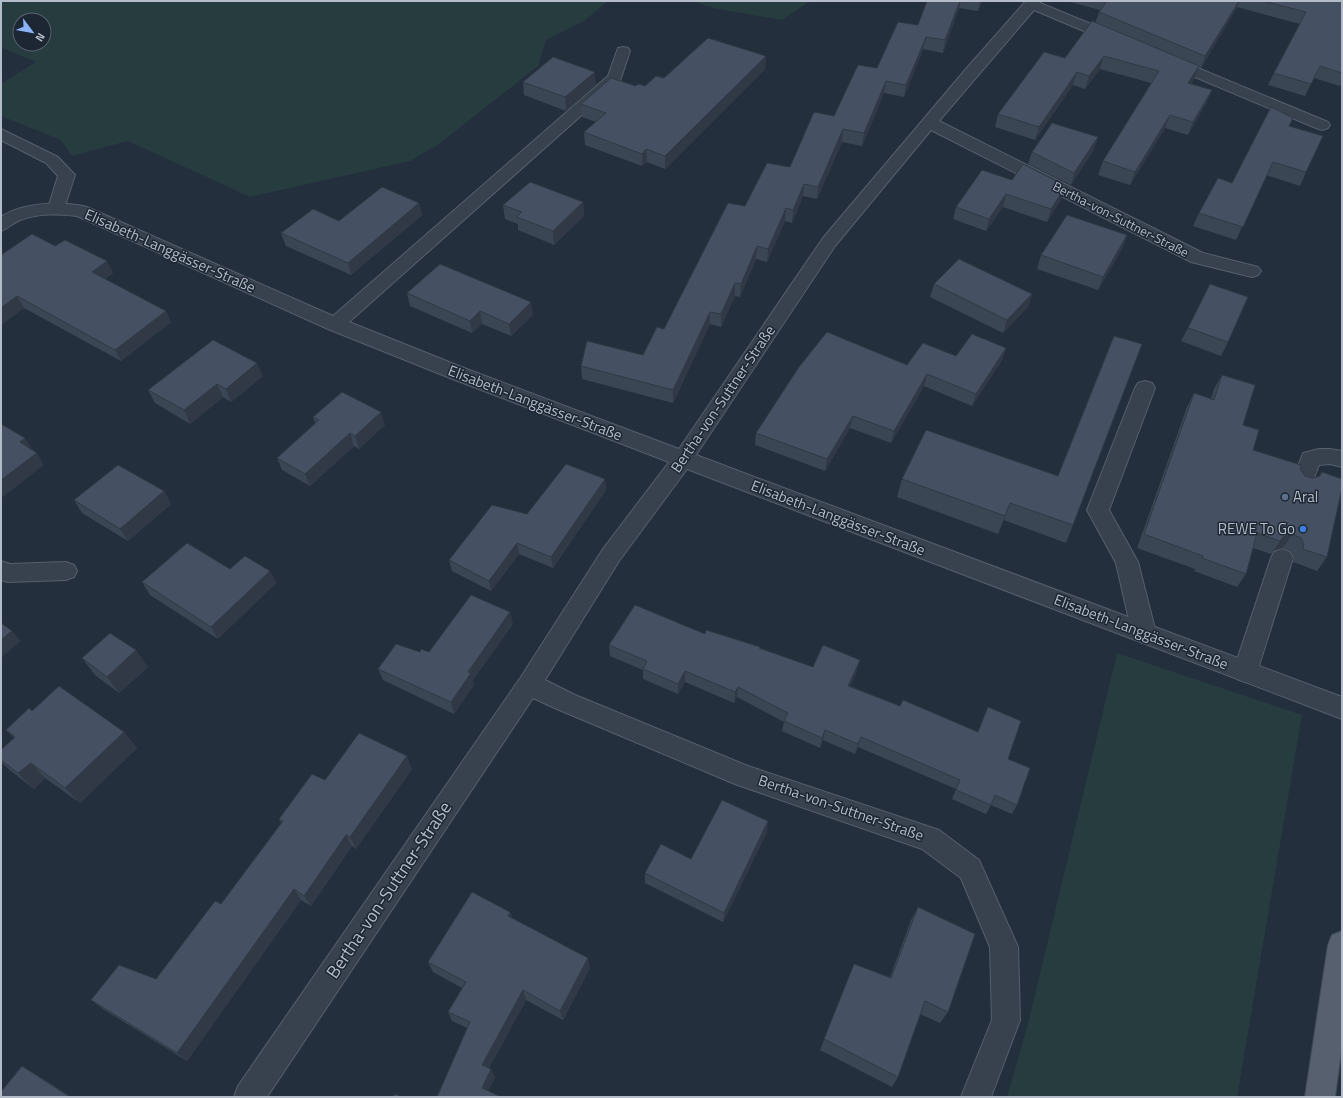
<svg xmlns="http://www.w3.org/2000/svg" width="1343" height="1098" viewBox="0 0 1343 1098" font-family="'Titillium Web',sans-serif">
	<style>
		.green { fill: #263c3f; fill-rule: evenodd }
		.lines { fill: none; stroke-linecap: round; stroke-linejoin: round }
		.service-casing { stroke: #565f6c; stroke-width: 2 }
		.minor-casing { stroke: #565f6c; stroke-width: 2 }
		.primary-casing { stroke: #414a57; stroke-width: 2 }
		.service { fill: #38414e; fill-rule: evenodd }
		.minor { fill: #38414e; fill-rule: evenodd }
		.primary { fill: #56606e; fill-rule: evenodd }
		.wall { fill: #3b4654 }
		.shaded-wall { fill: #303945 }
		.building { fill: #455162; stroke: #303945 }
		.service-dot { fill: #5c6f8a; stroke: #1d2633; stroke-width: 1.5 }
		.shop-dot { fill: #3f7fe0; stroke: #1d2633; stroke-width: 1.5 }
		.labels { text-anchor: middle; stroke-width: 3; stroke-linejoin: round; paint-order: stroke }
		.far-street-label { font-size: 13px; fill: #b4bcc9; stroke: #1d2633 }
		.street-label { font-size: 15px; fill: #b4bcc9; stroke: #1d2633 }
		.poi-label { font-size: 15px; fill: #b4bcc9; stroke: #1d2633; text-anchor: start }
		.near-street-label { font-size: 18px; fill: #b4bcc9; stroke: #1d2633 }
	</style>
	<rect width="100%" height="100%" fill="#242f3e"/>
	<g class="green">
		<path d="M1,1H608L584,21L546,40L538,66L439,144L410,161L250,197L128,141L72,156L61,140L1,116V84L36,62L1,47ZM20,20H44V44H20Z"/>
		<polygon points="693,1 810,1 782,20 712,8"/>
		<polygon points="1117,653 1302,715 1237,1097 1007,1097 1028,1024"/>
	</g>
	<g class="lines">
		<defs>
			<g id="service">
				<polygon points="1,129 58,157 75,175 63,212 57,213 51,212 48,208 58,176 46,163 1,140"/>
				<polygon points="1145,381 1152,383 1155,388 1109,510 1138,562 1156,633 1152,640 1144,643 1136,640 1132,633 1116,563 1087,510 1135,388 1138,383"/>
				<polygon points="1319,449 1330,449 1342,451 1342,467 1330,464 1319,465 1310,488 1303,490 1296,488 1292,482 1303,453"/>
				<polygon points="1282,549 1290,552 1293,558 1257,672 1253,679 1245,682 1237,679 1233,672 1271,558 1274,552"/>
			</g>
			<g id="minor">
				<path d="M1026,1H1041L1040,3L1120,36L1122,39L1120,42L1115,43L1110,42L1034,10L939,121L1203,253L1258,267L1261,271L1258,275L1252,277L1191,262L931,130L835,246L696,455L1342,697V719L687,469L619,561L545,680L575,695L748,766L939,830L979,860L1018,947L1020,1020L991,1097H961L992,1020L990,947L961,878L922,849L735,784L557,709L533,698L267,1097H234L238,1086L521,677L603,549L669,462L450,378L328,329L77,216C58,214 39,213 20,220C13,223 9,228 1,231V217C22,202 63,201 87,207L333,316L608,76L618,48L623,47L628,48L630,51L620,81L349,322L464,368L679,449L823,238L966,69Z"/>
				<polygon points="1169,56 1328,122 1330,125 1328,128 1322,130 1316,128 1164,64 1161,61 1164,58"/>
				<polygon points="1,561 10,564 66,562 74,565 77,571 74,577 66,580 8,582 1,580"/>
			</g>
			<polygon id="primary" points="1342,931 1342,1045 1335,1097 1305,1097 1328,945 1332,935"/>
		</defs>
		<use href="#service" class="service-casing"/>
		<use href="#minor" class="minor-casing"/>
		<use href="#primary" class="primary-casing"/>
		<use href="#service" class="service"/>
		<use href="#minor" class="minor"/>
		<use href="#primary" class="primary"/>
	</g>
	<g class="wall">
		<polygon points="927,1 982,1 978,11 959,8 943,53 923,49 904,97 884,93 862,146 842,142 817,199 803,196 792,223 785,221 767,262 756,259 740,297 735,296 721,327 710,324 673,403 582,379 581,366 643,355 664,329 745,206 790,167 834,116 918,25"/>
		<polygon points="1071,1 1342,1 1342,82 1340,86 1314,78 1305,96 1268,85 1274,73 1300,24 1237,7 1201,68 1199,67 1194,79 1191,84 1212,90 1206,103 1188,135 1165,128 1130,185 1098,175 1103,161 1151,83 1100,69 1085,89 1073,85 1035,140 995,127 998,114 1065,58 1095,23 1099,12 1100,10 1070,2"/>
		<polygon points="766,56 765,69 665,169 647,162 642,166 585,145 584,132 596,122 582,117 581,104 636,86 645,86 664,78"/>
		<polygon points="523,82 596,85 566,111 524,95"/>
		<polygon points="1289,126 1306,172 1300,186 1266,175 1236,240 1193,226 1199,213 1232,183"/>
		<polygon points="1098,137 1094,149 1071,185 1028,164 1032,152"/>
		<polygon points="1012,180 1062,198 1047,222 1003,207 986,231 953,219 956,207"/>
		<polygon points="583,202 584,216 554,245 518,230 518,224 505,219 503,205"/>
		<polygon points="419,203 422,215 351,275 286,246 281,233"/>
		<polygon points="1127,235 1122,249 1098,290 1037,269 1041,255"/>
		<polygon points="55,246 113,273 105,279 171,322 121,361 24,308 1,325 1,255"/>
		<polygon points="934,284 1032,294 1028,307 1003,333 930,297"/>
		<polygon points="407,293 533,315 511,336 482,324 472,333 410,306"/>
		<polygon points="1188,328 1228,342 1221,356 1181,341"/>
		<polygon points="1006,348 1002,360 972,406 924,386 891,443 850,428 825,471 755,445 756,433 907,365"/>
		<polygon points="1222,375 1253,450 1300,469 1305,476 1313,478 1319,476 1322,472 1327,557 1317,571 1293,562 1294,557 1291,551 1283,548 1274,550 1271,554 1253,548 1246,574 1237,587 1194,571 1195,569 1137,548 1187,407 1194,393 1211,399 1214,389"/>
		<polygon points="263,376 231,402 223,397 190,424 155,403 148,390"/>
		<polygon points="313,417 385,425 359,449 354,446 310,486 282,470 277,458 315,423"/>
		<polygon points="926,430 1073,525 1066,543 1004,520 998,534 897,497 902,479"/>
		<polygon points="605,479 606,490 553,568 519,554 491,591 452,571 449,560 527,514"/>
		<polygon points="164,491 171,504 128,541 82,513 74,500"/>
		<polygon points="230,569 270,571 276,583 218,639 150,595 142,582"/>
		<polygon points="513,624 473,680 474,685 454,714 383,680 378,669 420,652 429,652"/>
		<polygon points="705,634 760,647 760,648 813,667 857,671 850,686 900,706 978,732 988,707 1008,759 1017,805 1012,814 991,805 986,814 952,799 956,789 858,747 855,754 823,740 820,748 782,731 784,722 737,697 734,703 685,682 678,694 643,679 643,670 610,656 609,645"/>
		<polygon points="82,658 148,667 119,693 95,675"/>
		<polygon points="32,711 124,732 137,748 80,803 45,778 34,789 11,771 1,762 1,750 14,738 6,730"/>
		<polygon points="412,769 356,849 352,846 311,906 301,900 187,1061 103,1009 91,1000 156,979 221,904 281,823 279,819 325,780"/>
		<polygon points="767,832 723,922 645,883 645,873 691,859"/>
		<polygon points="918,907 948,1012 940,1023 920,1014 898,1077 892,1087 820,1050 854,964 890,977 911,920"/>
		<polygon points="510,912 512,918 588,958 590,968 563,1020 526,1000 489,1068 495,1077 488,1091 437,1097 467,1028 452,1021 448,1012 462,988 433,972 428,962"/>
	</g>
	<g class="shaded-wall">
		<polygon points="960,1 961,1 959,8 943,53 945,40"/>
		<polygon points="980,1 982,1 978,11"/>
		<polygon points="1239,1 1240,1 1237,7 1201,68 1205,56"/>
		<polygon points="926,37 923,49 904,97 906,85"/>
		<polygon points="766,56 765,69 665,169 665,156"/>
		<polygon points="1104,56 1100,69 1085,89 1089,76"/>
		<polygon points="1199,66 1194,79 1183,96 1188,83"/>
		<polygon points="595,72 596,85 566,111 565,97"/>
		<polygon points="1077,72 1073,85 1035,140 1039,127"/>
		<polygon points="886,81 884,93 862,146 864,133"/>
		<polygon points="1212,90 1206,103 1188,135 1193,122"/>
		<polygon points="1170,115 1165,128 1130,185 1135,172"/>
		<polygon points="843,129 842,142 817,199 818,187"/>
		<polygon points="1098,137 1094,149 1071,185 1074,173"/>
		<polygon points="646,149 647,162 642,166 642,154"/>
		<polygon points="804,184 803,196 792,223 793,210"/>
		<polygon points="1066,186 1062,198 1047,222 1051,209"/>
		<polygon points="1006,194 1003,207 986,231 989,219"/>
		<polygon points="583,202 584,216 554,245 553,231"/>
		<polygon points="419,203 422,215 351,275 348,263"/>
		<polygon points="786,208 785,221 767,262 768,249"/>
		<polygon points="1127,235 1122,249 1098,290 1103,277"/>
		<polygon points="757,246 756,259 740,297 741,284"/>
		<polygon points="107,261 113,273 97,284 92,272"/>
		<polygon points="735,283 735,296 721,327 721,314"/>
		<polygon points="1032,294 1028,307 1003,333 1007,320"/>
		<polygon points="17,296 24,308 1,325 1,308"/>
		<polygon points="531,302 533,315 511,336 509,324"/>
		<polygon points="166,311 171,322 121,361 115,350"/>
		<polygon points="480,311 482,324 472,333 470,321"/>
		<polygon points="710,312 710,324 673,403 673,390"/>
		<polygon points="1006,348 1002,360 972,406 976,394"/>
		<polygon points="257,363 263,376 231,402 226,389"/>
		<polygon points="927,374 924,386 891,443 894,431"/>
		<polygon points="217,384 223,397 190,424 184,410"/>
		<polygon points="381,412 385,425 359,449 355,436"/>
		<polygon points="853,416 850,428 825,471 827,459"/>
		<polygon points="350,433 354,446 310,486 305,474"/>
		<polygon points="25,438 33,450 20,442"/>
		<polygon points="37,453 44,465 3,497 1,494 1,480"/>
		<polygon points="605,479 606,490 553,568 551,557"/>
		<polygon points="164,491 171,504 128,541 120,529"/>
		<polygon points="1010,503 1004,520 998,534 1005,516"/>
		<polygon points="1292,534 1283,548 1274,550 1283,537"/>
		<polygon points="517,543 519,554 491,591 489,581"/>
		<polygon points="270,571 276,583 218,639 211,627"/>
		<polygon points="510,612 513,624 473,680 474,685 454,714 451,702 468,672"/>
		<polygon points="12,631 21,641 1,658 1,640"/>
		<polygon points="136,650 148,667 119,693 107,677"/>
		<polygon points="860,660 857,671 846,696 848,686"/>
		<polygon points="685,671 685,682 678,694 678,684"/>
		<polygon points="738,687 737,697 734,703 735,692"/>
		<polygon points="825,730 823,740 820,748 822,738"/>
		<polygon points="124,732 137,748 80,803 65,788"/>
		<polygon points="861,737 858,747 855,754 858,744"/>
		<polygon points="407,756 412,769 356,849 350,837"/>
		<polygon points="31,763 45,778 34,789 18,773"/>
		<polygon points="768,821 767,832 723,922 724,913"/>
		<polygon points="346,835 352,846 311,906 304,896"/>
		<polygon points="294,889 301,900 187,1061 177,1053"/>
		<polygon points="510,912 513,922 508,916"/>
		<polygon points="588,958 590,968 563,1020 560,1011"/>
		<polygon points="523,990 526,1000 486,1073 482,1065"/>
		<polygon points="22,1066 39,1076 72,1097 70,1097"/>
		<polygon points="491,1069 495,1077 486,1096 482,1088"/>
	</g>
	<g class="building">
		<polygon points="927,1 960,1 945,40 926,37 906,85 886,81 864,133 843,129 818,187 804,184 793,210 786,208 768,249 757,246 741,284 735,283 721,314 710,312 673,390 581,366 587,341 643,355 657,327 664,329 728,203 745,206 767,163 790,167 814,112 834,116 858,65 877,68 898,22 918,25"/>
		<polygon points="1107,1 1239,1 1205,56 1099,12"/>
		<polygon points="1263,1 1342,1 1342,73 1320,66 1311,84 1274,73 1306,12"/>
		<polygon points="1092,21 1199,66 1188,83 1212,90 1193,122 1170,115 1135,172 1103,161 1159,71 1104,56 1089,76 1077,72 1039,127 998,114 1044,52 1065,58"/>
		<polygon points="708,38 766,56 665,156 646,149 642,154 584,132 606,113 581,104 611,78 636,86 638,84 645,86 656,76 664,78"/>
		<polygon points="553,57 595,72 565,97 523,82"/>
		<polygon points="1271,107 1293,118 1289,126 1323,136 1306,172 1273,162 1243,227 1199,213 1218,178 1232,183"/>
		<polygon points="1052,123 1098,137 1074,173 1032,152"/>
		<polygon points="1023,164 1066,186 1051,209 1006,194 989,219 956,207 982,170 1012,180"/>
		<polygon points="530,182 583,202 553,231 517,217 522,212 503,205"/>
		<polygon points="382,187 419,203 348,263 281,233 313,209 339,221"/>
		<polygon points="1067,215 1127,235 1103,277 1041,255"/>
		<polygon points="32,234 55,246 65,240 107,261 92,272 166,311 115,350 17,296 1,308 1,255"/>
		<polygon points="959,259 1032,294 1007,320 934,284"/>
		<polygon points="440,264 531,302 509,324 480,311 470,321 407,293"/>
		<polygon points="1210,284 1248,297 1228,342 1188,328"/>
		<polygon points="827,332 907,365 923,343 956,356 972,334 1006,348 976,394 927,374 894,431 853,416 827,459 756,433 799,367"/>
		<polygon points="1114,336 1142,344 1073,525 1010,503 1005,516 902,479 926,430 1058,476"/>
		<polygon points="213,340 257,363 226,389 217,384 184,410 148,390"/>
		<polygon points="1222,375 1255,385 1243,425 1259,430 1253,450 1301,465 1300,469 1305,476 1313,478 1320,476 1322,472 1342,479 1342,488 1327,557 1303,549 1304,544 1301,538 1292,534 1283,537 1280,541 1257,533 1246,574 1202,558 1203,556 1144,534 1194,393 1214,400"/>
		<polygon points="342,392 381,412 355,436 350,433 305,474 277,458 319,420 313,417"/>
		<polygon points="1,424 25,438 20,442 37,453 1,480"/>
		<polygon points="566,464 605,479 551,557 517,543 489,581 449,560 492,505 527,514"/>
		<polygon points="118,465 164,491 120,529 74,500"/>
		<polygon points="187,543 230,569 245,556 270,571 211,627 142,582"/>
		<polygon points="471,595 510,612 468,672 471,673 451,702 378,669 396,644 420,652 421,649 429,652"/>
		<polygon points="635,605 705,634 706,630 760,647 759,648 813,667 823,645 860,660 848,686 900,706 903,700 978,732 988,707 1021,721 1008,759 1030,768 1017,805 995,795 991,805 956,790 960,780 861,737 858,744 825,730 822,738 784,721 788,713 738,687 735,692 685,671 678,684 643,669 647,661 609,645"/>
		<polygon points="1,623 12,631 1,640"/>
		<polygon points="110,633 136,650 107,677 82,658"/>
		<polygon points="59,686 124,732 65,788 31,763 18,773 1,760 1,750 15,737 6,730 29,708 32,711"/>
		<polygon points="359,733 407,756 350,837 346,835 304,896 294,889 177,1053 91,1000 119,965 156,979 215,901 221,904 283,821 279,819 312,774 325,780"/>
		<polygon points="722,800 768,821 724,913 645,873 661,844 691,859"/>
		<polygon points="472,892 510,912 508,916 588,958 560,1011 523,990 482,1065 491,1069 482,1088 501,1097 437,1097 470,1022 448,1012 466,982 428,962"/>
		<polygon points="918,907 975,934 948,1012 925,1001 898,1077 824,1039 854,964 891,978"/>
		<polygon points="22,1066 70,1097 1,1097 1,1092"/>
		<polygon points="395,1094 402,1097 393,1097"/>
	</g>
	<circle class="service-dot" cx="1285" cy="497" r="4"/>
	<circle class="shop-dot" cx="1303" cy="529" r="4"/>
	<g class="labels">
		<g class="far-street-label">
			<text transform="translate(1121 219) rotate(27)" y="5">Bertha-von-Suttner-Straße</text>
		</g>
		<g class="street-label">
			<text transform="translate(170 251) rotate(24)" y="5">Elisabeth-Langgässer-Straße</text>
			<text transform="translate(723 399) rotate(-56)" y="5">Bertha-von-Suttner-Straße</text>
			<text transform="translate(535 403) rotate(21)" y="5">Elisabeth-Langgässer-Straße</text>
			<text transform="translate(838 518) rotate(21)" y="5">Elisabeth-Langgässer-Straße</text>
			<text transform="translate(1141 632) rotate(21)" y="5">Elisabeth-Langgässer-Straße</text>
			<text transform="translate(841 808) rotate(19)" y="5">Bertha-von-Suttner-Straße</text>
		</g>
		<g class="poi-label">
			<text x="1293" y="502">Aral</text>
			<text x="1295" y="534" text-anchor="end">REWE To Go</text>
		</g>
		<g class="near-street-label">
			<text transform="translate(389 890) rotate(-56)" y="6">Bertha-von-Suttner-Straße</text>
		</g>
	</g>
	<rect width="1343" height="1098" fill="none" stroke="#b4bcc9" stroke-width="4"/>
	<g transform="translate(32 32) rotate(122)"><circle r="19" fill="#1d2633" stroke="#59626f"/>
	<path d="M0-3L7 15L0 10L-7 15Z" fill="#8ab4f8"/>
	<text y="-6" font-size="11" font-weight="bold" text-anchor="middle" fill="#b4bcc9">N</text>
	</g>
</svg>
